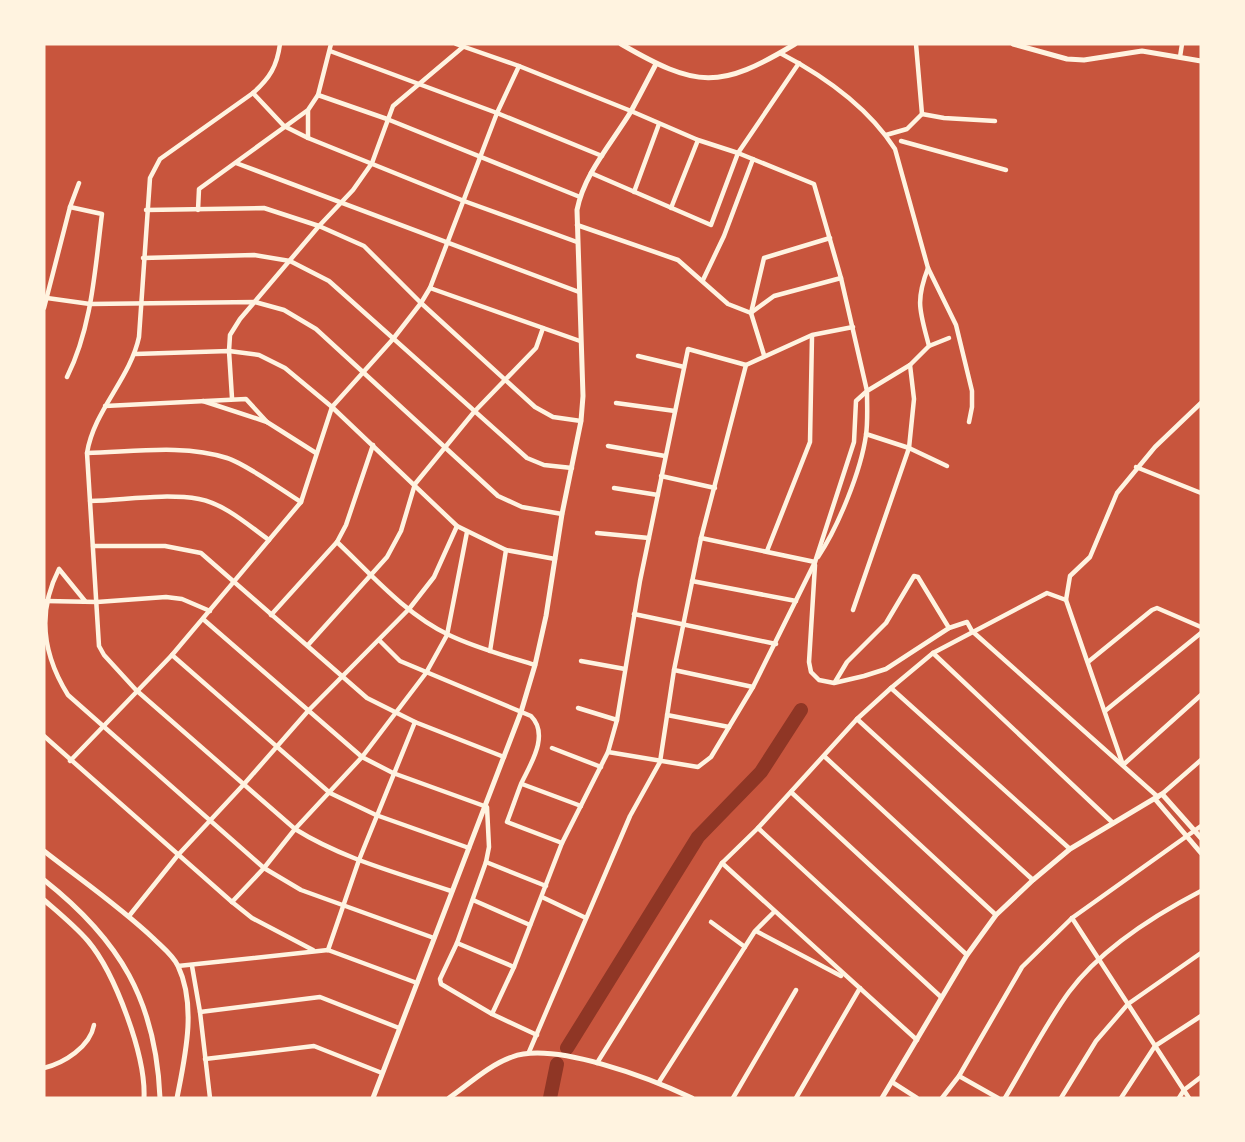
<svg xmlns="http://www.w3.org/2000/svg" width="1245" height="1142" viewBox="0 0 1245 1142" font-family="'Open Sans',sans-serif">
	<style>
		.lines { fill: none; stroke-linecap: round; stroke-linejoin: round }
		.river { stroke: #8f3625; stroke-width: 14 }
		.minor { stroke: #fff3e0; stroke-width: 4.5 }
		.tertiary { stroke: #fff3e0; stroke-width: 5 }
		.secondary { stroke: #fff3e0; stroke-width: 5 }
	</style>
	<rect width="100%" height="100%" fill="#c8553d"/>
	<g class="lines">
		<g class="river">
			<polyline points="567,1048 698,837 761,772 801,710"/>
			<polyline points="550,1098 557,1064"/>
		</g>
		<g class="minor">
			<path d="M280,44C277,66 270,78 253,93L160,159L150,178L139,337C130,379 94,410 87,453L99,646L104,655L136,690L295,829C343,859 398,873 451,891"/>
			<polyline points="456,44 519,66 631,111 698,140 738,153 814,184 841,278 867,391 856,401 854,442 815,562 753,687 711,757 698,767 608,752"/>
			<polyline points="330,51 497,113 602,156"/>
			<path d="M780,53C824,76 868,107 895,149L928,268L956,325L972,391V407L969,422"/>
			<polyline points="1180,57 1182,44"/>
			<polyline points="253,93 284,126 308,138 464,201 577,242"/>
			<polyline points="318,95 387,119 580,197"/>
			<polyline points="922,114 944,118 995,121"/>
			<polyline points="886,135 907,129 922,114 916,44"/>
			<polyline points="308,138 308,111"/>
			<polyline points="901,141 1006,170"/>
			<polyline points="236,163 579,292"/>
			<polyline points="591,173 711,225 738,153 799,63"/>
			<polyline points="634,192 659,124"/>
			<polyline points="671,208 698,140"/>
			<polyline points="146,210 264,208 319,226 364,246 421,303 535,407 553,417 581,421"/>
			<polyline points="198,210 199,189 308,110 318,95 331,44"/>
			<polyline points="577,225 678,260 728,304 751,313"/>
			<polyline points="143,258 254,255 290,261 329,281 527,458 544,465 572,468"/>
			<polyline points="703,280 724,236 753,159"/>
			<polyline points="430,288 580,341"/>
			<polyline points="47,298 90,304 255,302 284,310 316,329 498,496 522,507 562,514"/>
			<polyline points="44,308 70,207 79,183"/>
			<polyline points="752,312 774,296 841,278"/>
			<polyline points="751,313 764,258 830,238"/>
			<polyline points="751,313 764,355"/>
			<polyline points="929,346 949,338"/>
			<polyline points="135,354 229,351 259,355 285,368 332,407 457,526 506,550 555,559"/>
			<polyline points="638,356 684,367"/>
			<path d="M67,377C92,327 95,269 102,214L70,207"/>
			<polyline points="232,398 229,351 230,335 240,319 319,226 353,190 372,163 393,106 463,47"/>
			<polyline points="203,401 267,422 316,453"/>
			<polyline points="616,403 675,411"/>
			<polyline points="105,406 246,399 267,422"/>
			<polyline points="866,434 909,448 947,466"/>
			<polyline points="608,446 665,456"/>
			<path d="M87,453C132,452 184,444 227,458C246,464 282,490 301,502"/>
			<polyline points="1136,467 1201,493"/>
			<polyline points="661,476 715,488"/>
			<polyline points="614,488 658,495"/>
			<path d="M90,501C125,500 164,493 199,499C225,504 248,525 269,540"/>
			<polyline points="597,533 649,538"/>
			<polyline points="701,538 815,562"/>
			<path d="M337,542C371,574 405,614 449,635C476,648 506,656 535,665"/>
			<polyline points="93,546 165,546 201,553 367,698 415,722 504,757"/>
			<polyline points="767,551 810,442 812,336"/>
			<path d="M818,557C838,527 861,471 866,435C868,421 867,406 867,391L910,365L929,346C920,311 915,302 928,268"/>
			<polyline points="815,565 809,662 811,672 819,680 834,683 864,676 886,669 949,628 967,622 972,631 1158,797"/>
			<polyline points="692,581 796,601"/>
			<polyline points="1066,600 1070,576 1090,557 1117,493 1155,447 1201,403"/>
			<polyline points="46,601 97,602 166,597 182,599 210,611"/>
			<path d="M85,601L59,569C37,612 43,655 68,695L264,868L301,890L434,938"/>
			<polyline points="853,610 909,448 914,399 910,365"/>
			<polyline points="634,614 776,644"/>
			<polyline points="271,615 337,542 346,525 373,445"/>
			<polyline points="203,619 362,757 393,773 487,807 489,847 486,862 457,943 440,979 441,984 492,1014 537,1035"/>
			<path d="M379,640L400,661L531,716C550,735 530,765 521,784C516,797 512,809 507,822L562,843"/>
			<polyline points="308,645 387,557 401,531 415,484 474,412 536,348 543,328"/>
			<polyline points="490,651 506,550"/>
			<polyline points="933,653 1113,823"/>
			<polyline points="172,655 330,793 376,815 469,848"/>
			<polyline points="581,661 625,669"/>
			<polyline points="1088,662 1152,610 1157,608 1201,627"/>
			<polyline points="674,670 753,687"/>
			<polyline points="835,682 847,662 886,623 914,576 918,577 949,628"/>
			<polyline points="891,688 1070,849"/>
			<polyline points="578,708 617,720"/>
			<polyline points="1105,711 1201,633"/>
			<polyline points="667,715 729,727"/>
			<polyline points="857,719 1033,880"/>
			<polyline points="44,736 232,902 252,918 313,950"/>
			<polyline points="552,748 601,767"/>
			<polyline points="824,756 996,915"/>
			<polyline points="70,761 172,655 301,502 332,407 393,339 421,303 430,288 497,113 519,66"/>
			<polyline points="522,784 581,806"/>
			<polyline points="791,792 967,955"/>
			<polyline points="1162,794 1201,760"/>
			<polyline points="758,828 941,997"/>
			<polyline points="486,862 546,886"/>
			<polyline points="722,863 917,1040"/>
			<polyline points="542,897 586,918"/>
			<polyline points="473,900 530,925"/>
			<polyline points="232,902 264,868 295,829 362,757 426,673 447,635 467,532"/>
			<polyline points="129,916 178,855 245,783 308,711 409,609 434,577 457,526"/>
			<polyline points="1072,918 1189,1098"/>
			<polyline points="711,922 745,947"/>
			<polyline points="756,931 841,976"/>
			<polyline points="457,943 514,967"/>
			<polyline points="328,950 359,860 415,722"/>
			<polyline points="178,966 328,950 417,983"/>
			<polyline points="192,966 200,1012 210,1098"/>
			<polyline points="200,1012 320,997 399,1028"/>
			<polyline points="492,1014 514,967 562,843 608,752 617,720 640,581 688,349 746,365"/>
			<polyline points="529,1052 630,816 660,762 674,670 701,538 746,365 812,335 853,327"/>
			<polyline points="205,1059 314,1046 382,1073"/>
			<polyline points="597,1063 722,863 758,828 857,719 891,688 933,653 1047,593 1066,600 1123,765 1201,695"/>
			<path d="M44,1068C64,1063 90,1047 94,1025"/>
			<polyline points="959,1076 998,1098"/>
			<polyline points="659,1082 755,931 774,912"/>
			<polyline points="892,1082 917,1098"/>
			<polyline points="733,1098 796,990"/>
			<polyline points="796,1098 860,988"/>
			<polyline points="942,1098 959,1076 1022,967 1072,918 1201,826"/>
			<path d="M1005,1098C1026,1063 1045,1025 1069,992C1100,950 1155,915 1201,891"/>
			<polyline points="1061,1098 1096,1041 1128,1004 1201,953"/>
			<polyline points="1121,1098 1155,1046 1201,1016"/>
			<polyline points="1179,1098 1184,1090 1201,1077"/>
		</g>
		<g class="tertiary">
			<path d="M621,44C697,88 719,90 795,44"/>
			<polyline points="1013,44 1067,59 1084,60 1142,51 1201,61"/>
			<polyline points="1155,799 1201,853"/>
			<path d="M44,851C81,880 119,906 153,938C162,947 173,955 178,966C197,1006 185,1057 177,1098"/>
			<path d="M373,1098L521,712L535,665L546,616L562,514L581,421L583,396L577,210C584,174 611,144 630,113C639,97 647,81 656,64"/>
			<path d="M449,1098C469,1084 489,1065 512,1057C554,1041 652,1079 692,1098"/>
			<polyline points="882,1098 967,955 996,915 1033,880 1070,849 1162,794 1201,838"/>
		</g>
		<g class="secondary">
			<path d="M44,880C120,940 156,1001 160,1098"/>
			<path d="M44,900C59,913 75,926 88,941C115,973 146,1056 144,1098"/>
		</g>
	</g>
	<rect width="1245" height="1142" fill="none" stroke="#fff3e0" stroke-width="91"/>
</svg>
